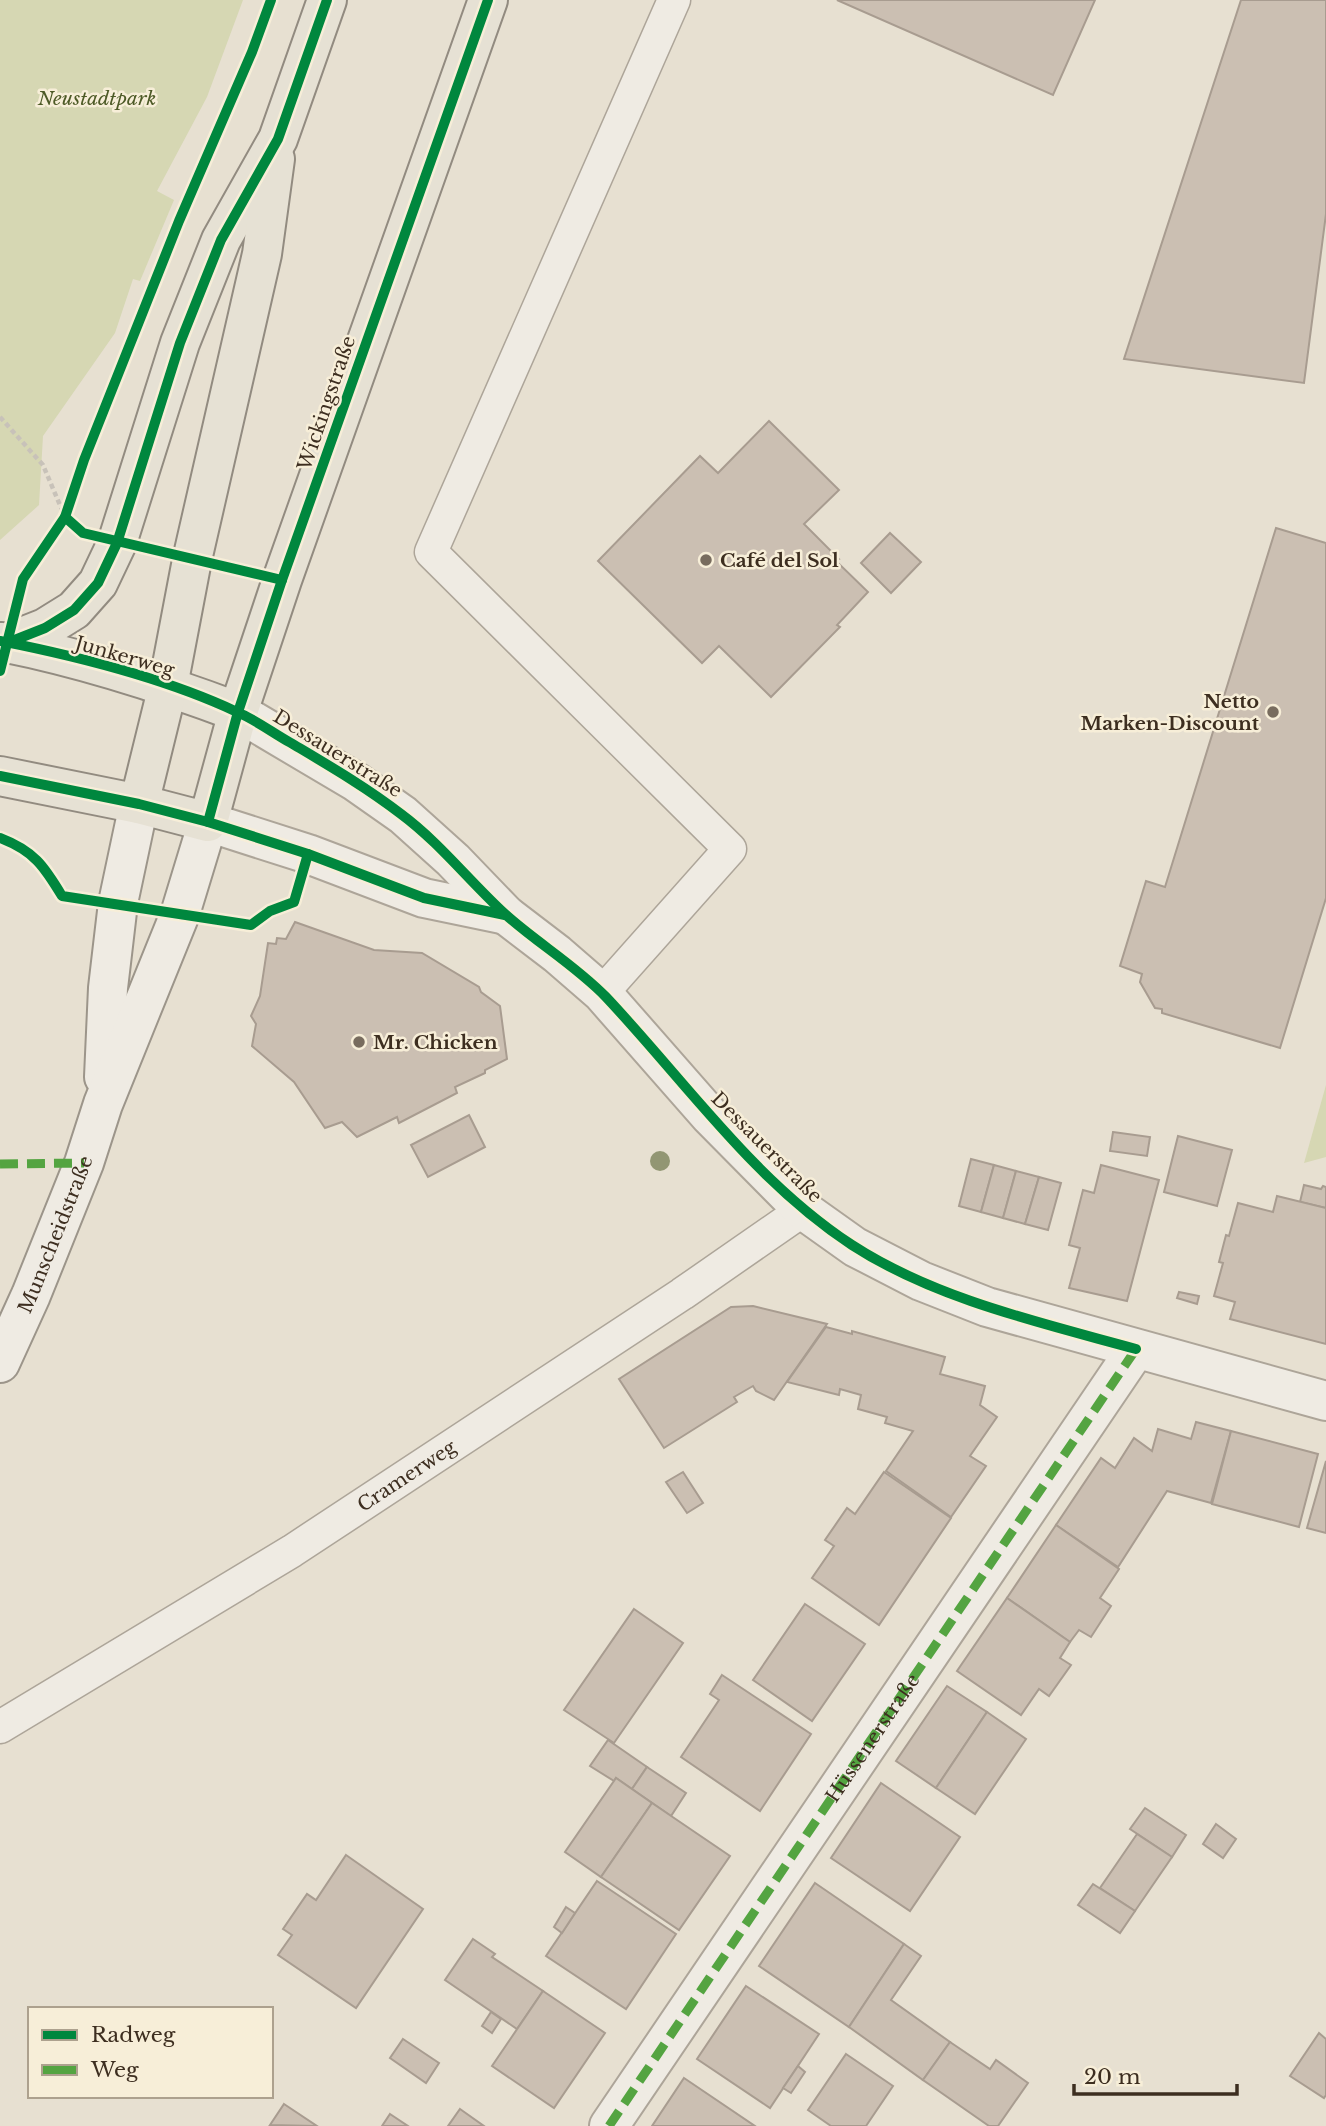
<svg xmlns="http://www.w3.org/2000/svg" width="1326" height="2126" viewBox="0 0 1326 2126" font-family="'Libre Baskerville',serif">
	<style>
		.green { fill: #d6d7b3 }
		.building { fill: #cbbfb2; stroke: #a89c90; stroke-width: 2 }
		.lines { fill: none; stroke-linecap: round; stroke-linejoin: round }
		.lane-casing { stroke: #ada599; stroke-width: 35 }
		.street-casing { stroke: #ada599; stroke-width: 42 }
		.secondary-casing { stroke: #9c958a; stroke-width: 42 }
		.primary-casing { stroke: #928b80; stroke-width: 42 }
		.path { stroke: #c8c2b9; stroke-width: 4.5; stroke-dasharray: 5 3.5; stroke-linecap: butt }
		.lane { stroke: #efebe3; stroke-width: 32 }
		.street { stroke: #efebe3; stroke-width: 38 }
		.secondary { stroke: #efebe3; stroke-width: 38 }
		.primary { stroke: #e6e1d4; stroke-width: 38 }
		.quiet { stroke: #54a441; stroke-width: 9; stroke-dasharray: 18 9; stroke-linecap: butt }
		.cycleway-casing { stroke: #f7eed8; stroke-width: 15 }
		.cycleway { stroke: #00873e; stroke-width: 10 }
		.tree { fill: #929673 }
		.poi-dot { fill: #786c5e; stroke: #f7eed8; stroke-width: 2.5 }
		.labels { text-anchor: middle; stroke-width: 5; stroke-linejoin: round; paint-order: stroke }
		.park-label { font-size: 19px; font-style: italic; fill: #4d5a26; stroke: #f7eed8 }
		.street-label { font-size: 19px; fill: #3d2e20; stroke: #f7eed8 }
		.poi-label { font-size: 19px; font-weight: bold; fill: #3d2e20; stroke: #f7eed8; text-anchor: start }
	</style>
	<rect width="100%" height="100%" fill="#e7e0d1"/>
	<g class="green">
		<polygon points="0,0 243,0 207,97 157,191 174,200 140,281 133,279 115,333 43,436 39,505 0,540"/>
		<polygon points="1326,1085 1326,1157 1304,1163"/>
	</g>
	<g class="building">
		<polygon points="837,0 1095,0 1053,95"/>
		<polygon points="1241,0 1326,0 1326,214 1304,383 1124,359"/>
		<polygon points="769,421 839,490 804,524 839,559 836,561 868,592 837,625 840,627 771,697 719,646 702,663 598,561 700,456 718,473"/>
		<polygon points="1276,528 1326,543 1326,898 1280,1048 1162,1013 1162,1009 1155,1008 1140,982 1142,974 1120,966 1146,881 1165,887"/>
		<polygon points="890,533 921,562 891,593 861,563"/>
		<polygon points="295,922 374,950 422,953 479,987 481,992 500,1006 507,1059 485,1070 485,1073 455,1087 457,1093 399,1123 397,1117 357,1137 342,1122 325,1128 294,1082 252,1046 256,1024 251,1016 260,996 268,943 276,944 277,938 286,939"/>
		<polygon points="469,1115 485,1147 428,1177 411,1145"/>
		<polygon points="1113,1132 1150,1137 1147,1156 1110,1151"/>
		<polygon points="1178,1136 1232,1150 1217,1206 1164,1192"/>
		<polygon points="971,1159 994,1165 981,1212 959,1206"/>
		<polygon points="994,1165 1016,1171 1003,1218 981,1212"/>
		<polygon points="1101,1165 1159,1180 1127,1301 1069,1288 1080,1248 1069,1245 1083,1190 1094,1193"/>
		<polygon points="1016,1171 1039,1177 1025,1224 1003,1218"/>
		<polygon points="1039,1177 1061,1183 1048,1230 1025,1224"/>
		<polygon points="1304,1185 1321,1189 1323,1186 1326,1187 1326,1208 1300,1202"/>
		<polygon points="1277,1196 1326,1208 1326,1344 1230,1319 1235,1302 1214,1296 1223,1263 1219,1262 1226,1235 1229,1236 1238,1203 1273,1212"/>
		<polygon points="1179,1292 1199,1296 1197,1304 1177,1298"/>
		<polygon points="753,1306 827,1324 774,1400 756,1391 753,1386 734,1397 737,1402 664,1448 619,1379 731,1307"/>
		<polygon points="826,1327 852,1334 852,1331 945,1357 940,1374 985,1386 980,1405 997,1417 970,1456 986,1466 951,1517 886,1471 913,1431 885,1423 887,1417 858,1409 861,1395 840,1389 839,1395 787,1382"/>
		<polygon points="1196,1422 1231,1431 1211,1503 1167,1491 1118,1567 1056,1525 1101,1458 1115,1468 1134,1438 1152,1451 1158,1429 1191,1439"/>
		<polygon points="1231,1431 1318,1454 1299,1527 1212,1504"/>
		<polygon points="1326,1461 1326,1533 1307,1528"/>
		<polygon points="683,1472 703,1503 687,1513 666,1482"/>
		<polygon points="884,1472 951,1518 879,1625 812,1578 834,1546 825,1540 847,1508 855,1514"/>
		<polygon points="1056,1525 1119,1569 1100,1598 1111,1606 1091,1637 1079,1630 1070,1642 1007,1598"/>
		<polygon points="1007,1598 1070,1642 1060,1658 1071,1665 1049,1696 1039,1689 1021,1715 957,1671"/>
		<polygon points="805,1604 865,1644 812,1721 753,1680"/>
		<polygon points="634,1609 683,1643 614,1743 564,1710"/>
		<polygon points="722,1675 811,1734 760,1811 681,1757 719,1700 710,1694"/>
		<polygon points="947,1686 987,1712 936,1788 896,1761"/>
		<polygon points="987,1712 1026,1739 975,1814 936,1788"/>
		<polygon points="608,1740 647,1767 632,1789 616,1778 614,1781 590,1766"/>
		<polygon points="647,1767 686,1793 671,1816 632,1789"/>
		<polygon points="616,1778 652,1803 601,1877 565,1852"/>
		<polygon points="881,1783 960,1837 910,1911 831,1858"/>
		<polygon points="652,1803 730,1856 679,1930 601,1877"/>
		<polygon points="1145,1808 1186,1835 1172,1857 1130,1829"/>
		<polygon points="1216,1824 1236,1839 1223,1858 1203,1844"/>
		<polygon points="1137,1834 1172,1857 1135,1911 1100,1888"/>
		<polygon points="346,1855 423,1909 356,2008 278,1955 292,1935 283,1929 307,1894 316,1900"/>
		<polygon points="597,1881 676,1934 626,2009 546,1956"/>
		<polygon points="815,1883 904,1944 849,2027 759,1966"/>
		<polygon points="1093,1884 1135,1911 1120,1933 1078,1905"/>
		<polygon points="566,1907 575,1913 562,1933 554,1927"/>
		<polygon points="473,1939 495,1954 492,1957 543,1991 517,2029 445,1980"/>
		<polygon points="904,1944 921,1956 891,2000 950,2042 923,2080 849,2027"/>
		<polygon points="746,1986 819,2034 770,2108 697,2059"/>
		<polygon points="543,1991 605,2033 554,2108 492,2066"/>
		<polygon points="491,2012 501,2019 492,2033 482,2026"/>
		<polygon points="1319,2033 1326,2039 1326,2095 1324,2098 1290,2076"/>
		<polygon points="403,2039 439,2063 426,2083 390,2058"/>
		<polygon points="950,2042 990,2069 996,2060 1028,2083 998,2126 989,2126 923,2080"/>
		<polygon points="846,2054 893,2086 866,2126 831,2126 808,2110"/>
		<polygon points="798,2066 805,2072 791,2093 783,2088"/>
		<polygon points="684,2078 755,2126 652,2126"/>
		<polygon points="284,2104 317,2126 316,2126 270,2125"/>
		<polygon points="460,2109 484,2126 448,2126"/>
		<polygon points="390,2114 408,2126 382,2126"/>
	</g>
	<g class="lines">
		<defs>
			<g id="lane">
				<polyline points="602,993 730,849 431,552 674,0"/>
				<path id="s1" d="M0,1727L292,1551L682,1294L803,1210"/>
			</g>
			<g id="street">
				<polyline points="238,712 356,782 403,815 453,860 506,915 557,954 602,993 710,1116 803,1210 855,1247 921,1281 987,1307 1326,1401"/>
				<polyline points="208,822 308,854 424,898 506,915"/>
				<path id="s2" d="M609,2126L1136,1349"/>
			</g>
			<g id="secondary">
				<polyline points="104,1077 108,988 118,903 139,804"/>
				<path id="s3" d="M0,1363L31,1295L84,1163L103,1104L180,914L208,822"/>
			</g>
			<g id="primary">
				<path d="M2,642C83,658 161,683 238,712"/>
				<polyline points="7,643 45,628 74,610 98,583 117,543 180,343 221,240 278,139 327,0"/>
				<polyline points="0,776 139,804 208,822 238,712 282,580 488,0"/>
				<polyline points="139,804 168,686 192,560 262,254 275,159"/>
			</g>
		</defs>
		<use href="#lane" class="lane-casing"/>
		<use href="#street" class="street-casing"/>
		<use href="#secondary" class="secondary-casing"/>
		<use href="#primary" class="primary-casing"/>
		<polyline class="path" points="0,417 43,465 65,517"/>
		<use href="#lane" class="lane"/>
		<use href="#street" class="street"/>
		<use href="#secondary" class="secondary"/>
		<use href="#primary" class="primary"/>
		<g class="quiet">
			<polyline points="0,1164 84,1163"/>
			<polyline points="609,2126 1136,1349"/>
		</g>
		<defs>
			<g id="cycleway">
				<polyline points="65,517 83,533 282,580"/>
				<path d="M0,641C76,656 167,679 237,712C256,720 273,733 291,743C328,765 366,787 401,814C440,843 469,881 505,914C537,943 575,965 606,997C686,1082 753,1180 852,1245C935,1299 1042,1323 1136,1349"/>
				<polyline points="7,643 45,628 74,610 98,583 117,543 180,343 221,240 278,139 327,0"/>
				<polyline points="0,671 23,579 65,517 84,460 179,221 252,52 271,0"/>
				<polyline points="0,776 139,804 208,822 308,854 424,898 505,915"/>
				<polyline points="208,822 238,712 282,580 488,0"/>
				<path d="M0,838C34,851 44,866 62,896L251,925L270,911L294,902L308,854"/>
			</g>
		</defs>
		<use href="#cycleway" class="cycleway-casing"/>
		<use href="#cycleway" class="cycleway"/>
	</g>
	<circle class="tree" cx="660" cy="1161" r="10"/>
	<g class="poi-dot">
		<circle cx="706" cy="560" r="7"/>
		<circle cx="1273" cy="712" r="7"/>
		<circle cx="359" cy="1042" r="7"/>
	</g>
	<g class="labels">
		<g class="park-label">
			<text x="97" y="105">Neustadtpark</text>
		</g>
		<g class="street-label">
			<text transform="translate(326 403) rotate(-71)" y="7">Wickingstraße</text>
			<text transform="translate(125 656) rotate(16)" y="7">Junkerweg</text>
			<text transform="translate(338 753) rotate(32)" y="7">Dessauerstraße</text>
			<text transform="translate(767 1147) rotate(45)" y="7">Dessauerstraße</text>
			<text dy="7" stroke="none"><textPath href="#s3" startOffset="140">Munscheidstraße</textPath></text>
			<text dy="7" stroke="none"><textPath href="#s1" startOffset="478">Cramerweg</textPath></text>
			<text dy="7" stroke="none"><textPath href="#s2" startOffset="469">Hüssenerstraße</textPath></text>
		</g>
		<g class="poi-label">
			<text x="720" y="567">Café del Sol</text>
			<text x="1259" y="708" text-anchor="end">Netto<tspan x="1259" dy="22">Marken-Discount</tspan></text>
			<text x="373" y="1049">Mr. Chicken</text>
		</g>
	</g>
	<rect x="28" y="2007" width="245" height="91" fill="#f7eed8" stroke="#ada18e" stroke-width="2"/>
	<rect x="42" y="2030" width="35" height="10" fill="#00873e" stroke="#ada18e" stroke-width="2"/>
	<text x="91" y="2042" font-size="21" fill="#3d2e20">Radweg</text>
	<rect x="42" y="2065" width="35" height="10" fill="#54a441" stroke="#ada18e" stroke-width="2"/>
	<text x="91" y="2077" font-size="21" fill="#3d2e20">Weg</text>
	<path d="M1074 2084v10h163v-10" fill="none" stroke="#3d2e20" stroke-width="3.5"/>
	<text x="1084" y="2084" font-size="21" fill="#3d2e20" stroke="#f7eed8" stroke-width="5" paint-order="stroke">20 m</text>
</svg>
